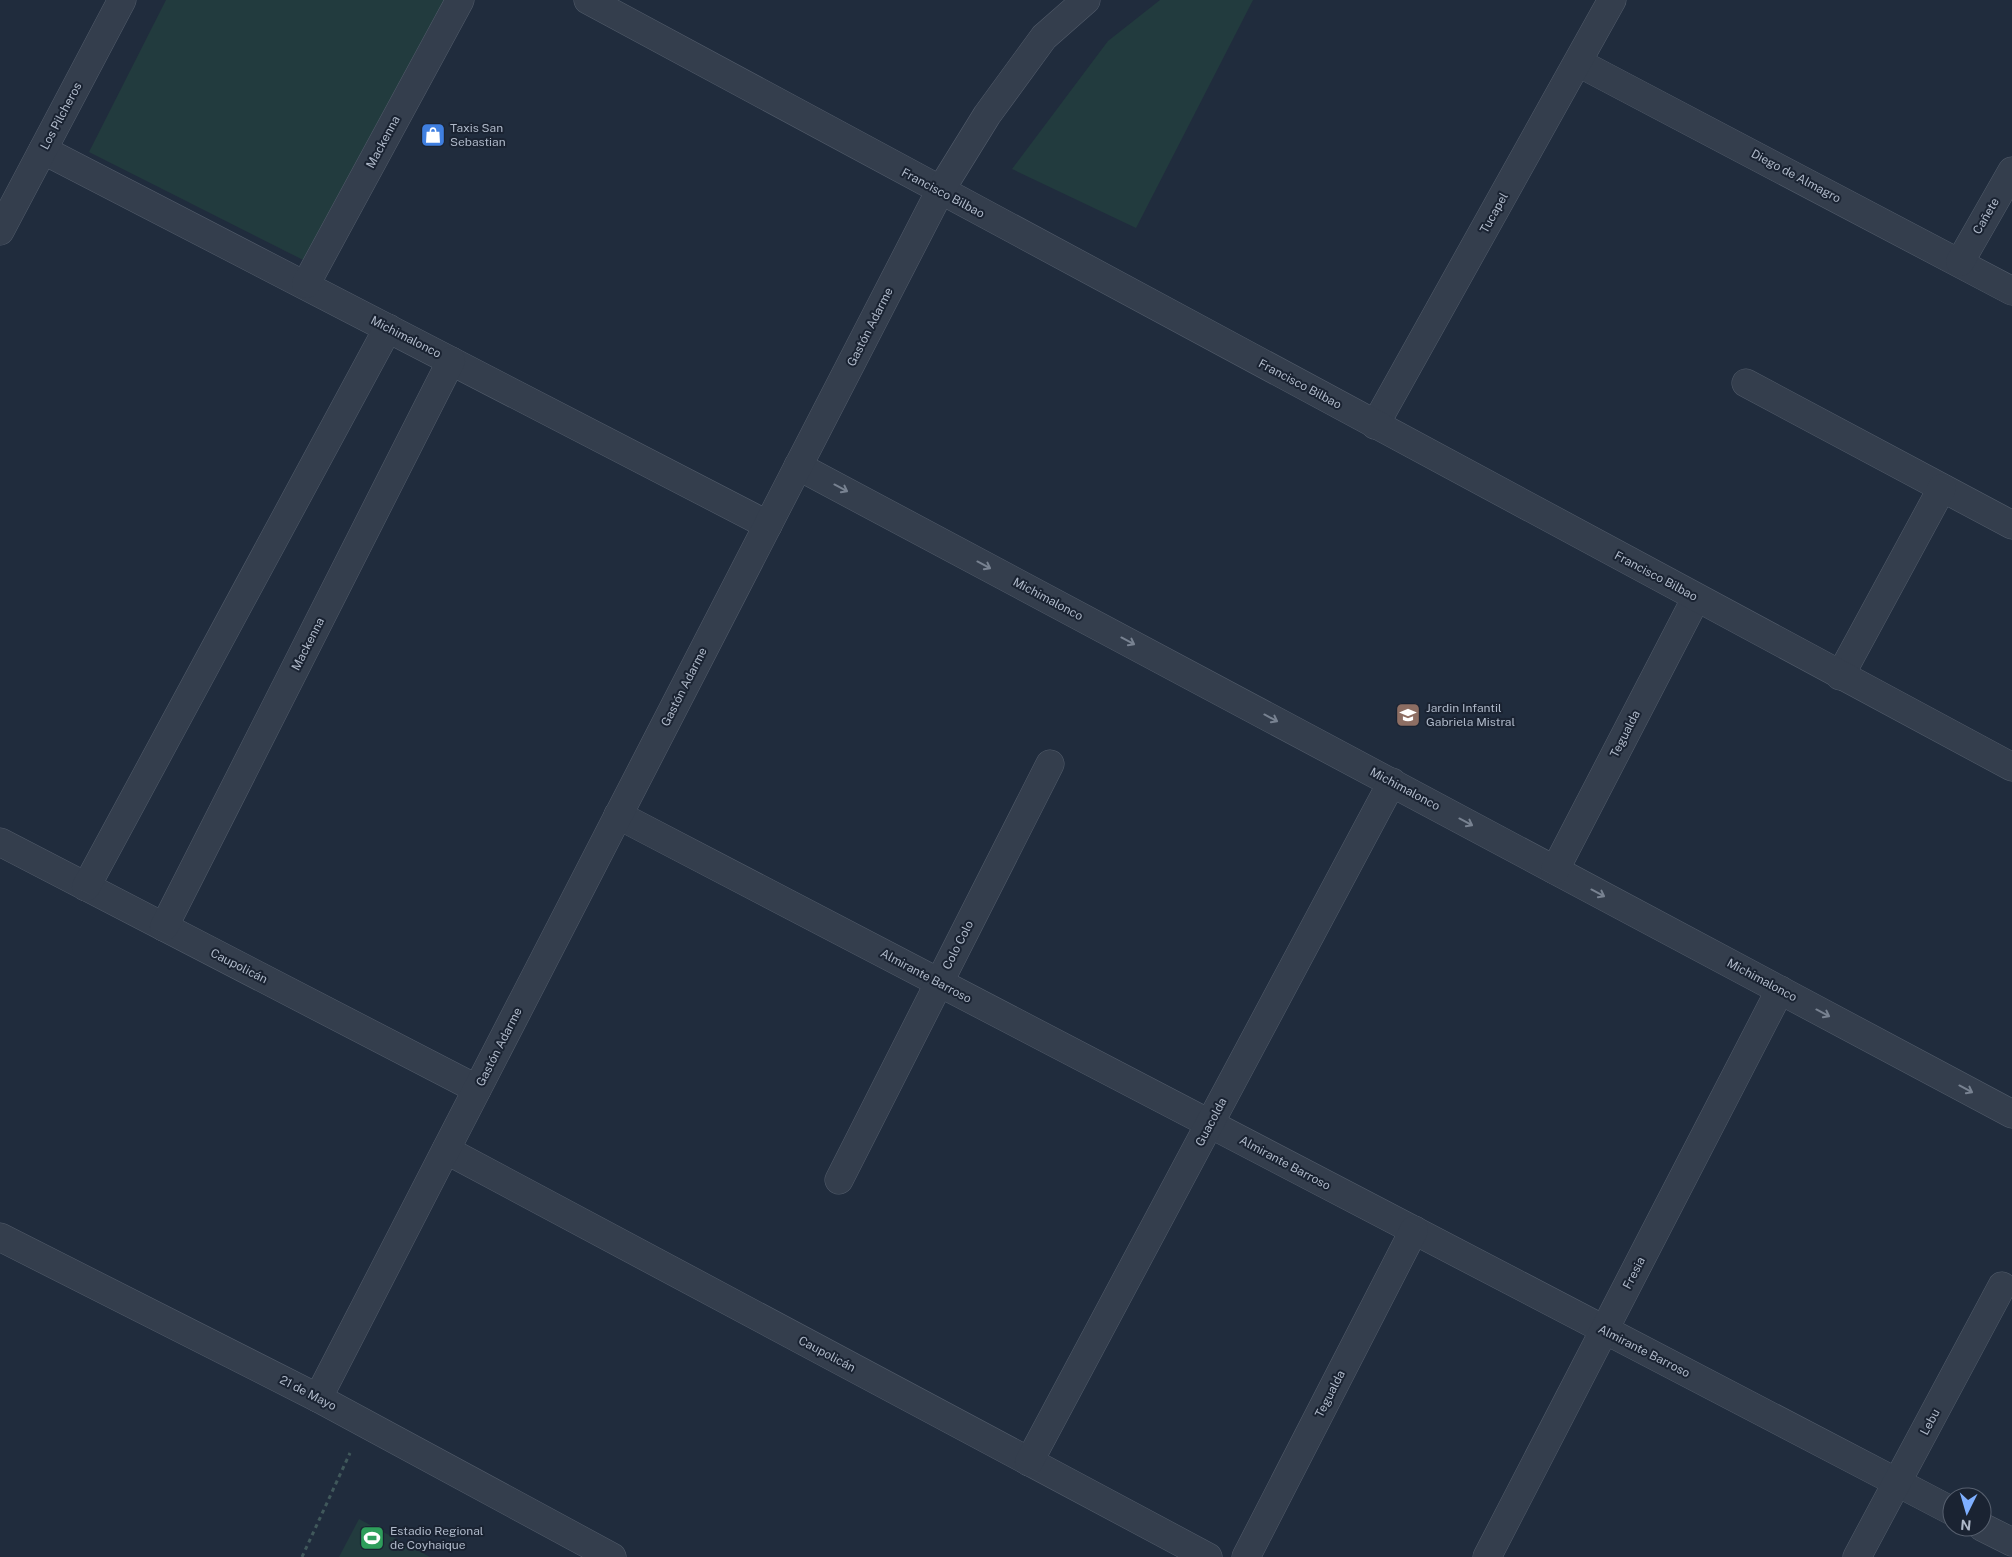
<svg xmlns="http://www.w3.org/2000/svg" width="2012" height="1557" viewBox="0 0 2012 1557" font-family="'Public Sans',sans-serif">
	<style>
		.green { fill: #223b3e }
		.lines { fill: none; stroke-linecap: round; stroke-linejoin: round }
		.minor-casing { stroke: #525c6b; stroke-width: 29 }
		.tertiary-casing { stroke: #525c6b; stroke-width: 29 }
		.path { stroke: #40585b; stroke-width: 3; stroke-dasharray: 4 4; stroke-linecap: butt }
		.minor { stroke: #343e4d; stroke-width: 28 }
		.tertiary { stroke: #343e4d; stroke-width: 28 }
		.oneway { stroke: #788291 }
		.labels { text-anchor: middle; stroke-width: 4; stroke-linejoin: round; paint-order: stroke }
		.street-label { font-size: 12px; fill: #afb9c9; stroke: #1a2332 }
		.poi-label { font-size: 12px; fill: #afb9c9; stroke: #1a2332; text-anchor: start }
	</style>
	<rect width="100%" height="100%" fill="#202c3d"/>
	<g class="green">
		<polygon points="166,0 464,0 327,272 89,152"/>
		<polygon points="1160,0 1253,0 1136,228 1012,169 1108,41"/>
		<polygon points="359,1519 430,1557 339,1557"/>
	</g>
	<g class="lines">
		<defs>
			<g id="minor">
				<polyline points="1579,63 2012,291"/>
				<polyline points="43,150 768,525"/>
				<polyline points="0,231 122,0"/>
				<polyline points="1960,262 2012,171"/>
				<polyline points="306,284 460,0"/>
				<polyline points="1746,383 2012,525"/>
				<polyline points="1375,425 1612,0"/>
				<polyline points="798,466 2012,1114"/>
				<polyline points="1840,676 1942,488"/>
				<polyline points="618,815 1952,1511"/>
				<polyline points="0,842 477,1089"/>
				<polyline points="1555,870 1696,598"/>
				<polyline points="86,887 388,328"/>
				<polyline points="164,927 451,361"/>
				<polyline points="446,1150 1208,1557"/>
				<polyline points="839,1180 1050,764"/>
				<polyline points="0,1237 318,1398"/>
				<polyline points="1029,1462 1392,782"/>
				<polyline points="1982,1527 2012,1542"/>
				<polyline points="1246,1557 1414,1230"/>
				<polyline points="1487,1557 1780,990"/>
				<polyline points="1857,1557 2002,1286"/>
			</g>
			<g id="tertiary">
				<polyline points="588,0 2012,767"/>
				<polyline points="612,1557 318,1398 940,191 987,115 1044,37 1086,0"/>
			</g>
		</defs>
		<use href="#minor" class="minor-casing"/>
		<use href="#tertiary" class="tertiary-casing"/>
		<polyline class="path" points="302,1557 350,1453"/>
		<use href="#minor" class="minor"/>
		<use href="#tertiary" class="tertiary"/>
	</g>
	<defs><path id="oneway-shaft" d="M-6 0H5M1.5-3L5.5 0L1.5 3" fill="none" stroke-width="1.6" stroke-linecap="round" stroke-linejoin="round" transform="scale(1.25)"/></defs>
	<g class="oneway">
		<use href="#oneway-shaft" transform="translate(841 488) rotate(28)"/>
		<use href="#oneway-shaft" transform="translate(984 565) rotate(28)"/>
		<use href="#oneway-shaft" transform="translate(1128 641) rotate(28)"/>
		<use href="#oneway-shaft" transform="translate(1271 718) rotate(28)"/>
		<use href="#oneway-shaft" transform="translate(1466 822) rotate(28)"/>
		<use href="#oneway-shaft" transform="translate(1598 893) rotate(28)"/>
		<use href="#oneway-shaft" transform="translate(1823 1013) rotate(28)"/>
		<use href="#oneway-shaft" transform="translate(1966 1089) rotate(28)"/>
	</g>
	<defs>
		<symbol id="shop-square" viewBox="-11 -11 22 22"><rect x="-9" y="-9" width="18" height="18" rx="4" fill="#3f7fe0" stroke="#1a2332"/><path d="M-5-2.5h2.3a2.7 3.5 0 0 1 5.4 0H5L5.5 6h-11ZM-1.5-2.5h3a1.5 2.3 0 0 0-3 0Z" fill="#fff"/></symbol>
		<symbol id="school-square" viewBox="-11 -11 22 22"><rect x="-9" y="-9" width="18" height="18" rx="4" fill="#8d6e63" stroke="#1a2332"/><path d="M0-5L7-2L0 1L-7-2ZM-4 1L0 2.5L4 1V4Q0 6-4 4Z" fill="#fff"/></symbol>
		<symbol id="stadium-square" viewBox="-11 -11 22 22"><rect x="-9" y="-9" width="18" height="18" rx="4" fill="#2e9e5b" stroke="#1a2332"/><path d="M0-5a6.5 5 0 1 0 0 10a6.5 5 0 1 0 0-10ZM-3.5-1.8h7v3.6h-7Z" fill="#fff"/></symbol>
	</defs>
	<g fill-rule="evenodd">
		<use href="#shop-square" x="419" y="121" width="28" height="28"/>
		<use href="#school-square" x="1394" y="701" width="28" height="28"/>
		<use href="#stadium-square" x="358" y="1524" width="28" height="28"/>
	</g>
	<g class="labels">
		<g class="street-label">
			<text transform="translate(61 116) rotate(-62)" y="4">Los Pilcheros</text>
			<text transform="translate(383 142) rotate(-62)" y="4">Mackenna</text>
			<text transform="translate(1796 176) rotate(28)" y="4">Diego de Almagro</text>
			<text transform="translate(943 193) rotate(28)" y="4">Francisco Bilbao</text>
			<text transform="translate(1494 213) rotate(-61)" y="4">Tucapel</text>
			<text transform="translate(1986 216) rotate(-60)" y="4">Cañete</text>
			<text transform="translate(870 327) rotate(-63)" y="4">Gastón Adarme</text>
			<text transform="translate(406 337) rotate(27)" y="4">Michimalonco</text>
			<text transform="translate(1300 384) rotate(28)" y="4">Francisco Bilbao</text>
			<text transform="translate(1656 576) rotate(28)" y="4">Francisco Bilbao</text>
			<text transform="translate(1048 599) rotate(28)" y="4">Michimalonco</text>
			<text transform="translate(308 644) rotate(-63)" y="4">Mackenna</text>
			<text transform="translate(684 687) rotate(-63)" y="4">Gastón Adarme</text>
			<text transform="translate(1625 734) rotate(-63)" y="4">Tegualda</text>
			<text transform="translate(1405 789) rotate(28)" y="4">Michimalonco</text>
			<text transform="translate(958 945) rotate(-63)" y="4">Colo Colo</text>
			<text transform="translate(239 966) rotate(27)" y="4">Caupolicán</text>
			<text transform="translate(926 976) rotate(28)" y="4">Almirante Barroso</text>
			<text transform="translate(1762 980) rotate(28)" y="4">Michimalonco</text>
			<text transform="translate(499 1047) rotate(-63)" y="4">Gastón Adarme</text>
			<text transform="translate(1211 1122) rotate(-62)" y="4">Guacolda</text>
			<text transform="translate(1285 1163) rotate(28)" y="4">Almirante Barroso</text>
			<text transform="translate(1634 1273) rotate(-63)" y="4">Fresia</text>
			<text transform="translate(1644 1351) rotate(27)" y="4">Almirante Barroso</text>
			<text transform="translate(827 1354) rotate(28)" y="4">Caupolicán</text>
			<text transform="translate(308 1393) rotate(27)" y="4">21 de Mayo</text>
			<text transform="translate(1330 1394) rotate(-63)" y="4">Tegualda</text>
			<text transform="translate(1930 1422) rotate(-62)" y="4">Lebu</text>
		</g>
		<g class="poi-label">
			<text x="450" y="132">Taxis San<tspan x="450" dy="14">Sebastian</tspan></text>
			<text x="1426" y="712">Jardin Infantil<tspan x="1426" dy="14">Gabriela Mistral</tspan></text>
			<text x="390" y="1535">Estadio Regional<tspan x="390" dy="14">de Coyhaique</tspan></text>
		</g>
	</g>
	<g transform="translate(1967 1512) rotate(185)"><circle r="24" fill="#1a2332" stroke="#565f6e"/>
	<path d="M0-4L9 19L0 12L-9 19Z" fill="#7eafff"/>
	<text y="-8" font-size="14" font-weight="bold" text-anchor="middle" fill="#afb9c9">N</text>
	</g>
</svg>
